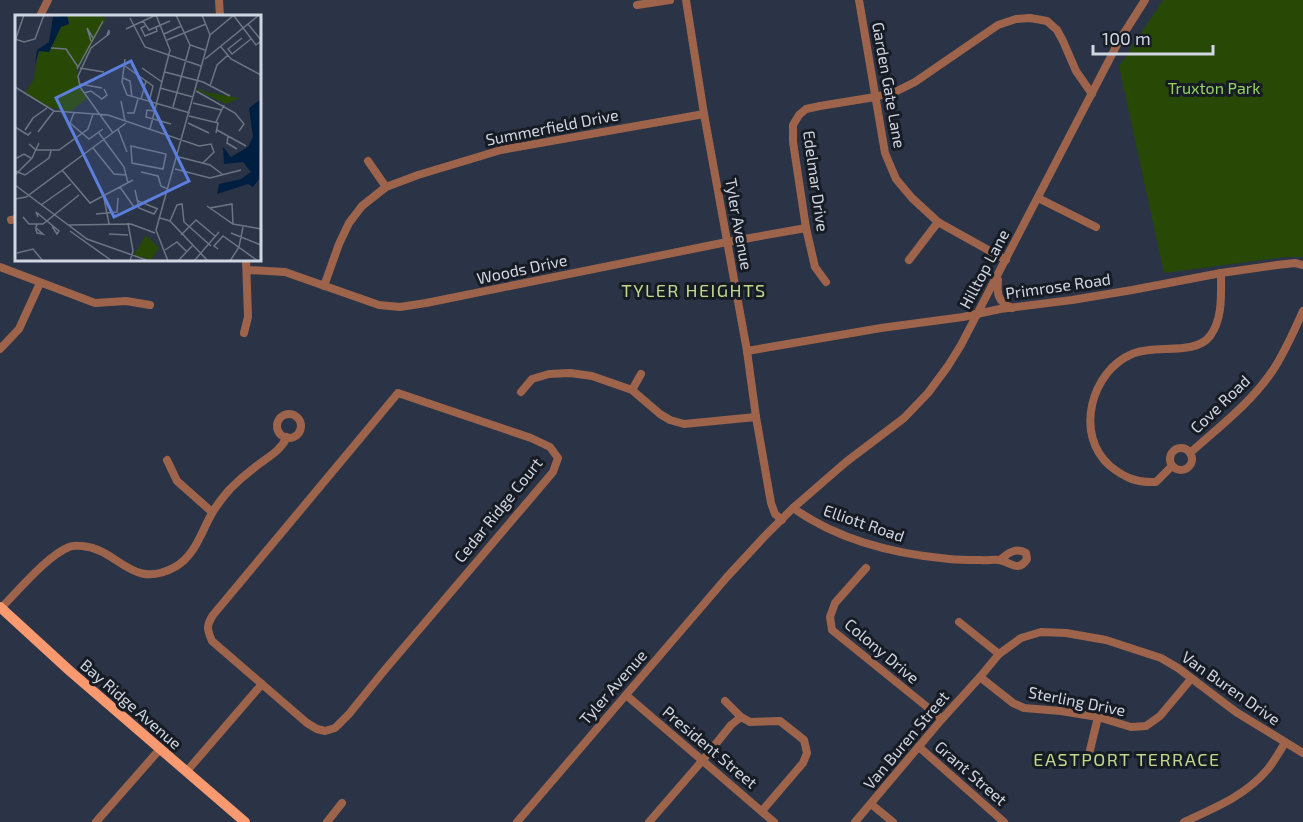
<svg xmlns="http://www.w3.org/2000/svg" width="1303" height="822" viewBox="0 0 1303 822" font-family="'Exo 2',sans-serif">
	<style>
		.green { fill: #284805 }
		.lines { fill: none; stroke-linecap: round; stroke-linejoin: round }
		.minor { stroke: #9e644b; stroke-width: 8 }
		.major { stroke: #f8996f; stroke-width: 10 }
		.labels { text-anchor: middle; stroke-width: 6; stroke-linejoin: round; paint-order: stroke }
		.street-label { font-size: 16px; fill: #d0d6e2; stroke: #171c24 }
		.park-label { font-size: 16px; fill: #96d364; stroke: #171c24 }
		.neighbourhood-label { font-size: 18px; letter-spacing: 1.5px; fill: #c1d78d; stroke: #171c24 }
		.inset-road { fill: none; stroke: #6c7584; stroke-width: 1.5 }
		.view { fill: #5c7edc; fill-opacity: 0.15; stroke: #5c7edc; stroke-width: 3 }
		.inset-edge { fill: none; stroke: #d0d6e2; stroke-width: 3 }
	</style>
	<rect width="100%" height="100%" fill="#2a3446"/>
	<polygon class="green" points="1163,0 1303,0 1303,257 1286,257 1164,273 1119,66"/>
	<g class="lines">
		<g class="minor">
			<polyline points="219,0 220,16"/>
			<polyline points="686,0 704,114 747,351 756,417 771,503 775,514 782,520"/>
			<polyline points="859,0 885,153 896,179 912,198 938,222 1006,260"/>
			<polyline points="637,5 670,0"/>
			<polyline points="40,16 48,0"/>
			<polyline points="368,161 386,187"/>
			<polyline points="1038,198 1096,227"/>
			<polyline points="11,220 16,219"/>
			<polyline points="909,260 938,222"/>
			<polyline points="0,267 95,303 126,301 150,305"/>
			<polyline points="247,270 285,272 379,305 400,307 426,303 727,242 806,228"/>
			<path d="M998,280C997,293 997,302 1012,308"/>
			<polyline points="826,282 815,267 806,228 793,142 793,125 799,115 806,109 820,106 875,97 897,91 915,82 998,25 1016,19 1030,18 1047,21 1057,30 1063,41 1076,71 1092,94"/>
			<polyline points="324,286 339,244 349,223 362,206 386,187 418,175 501,150 704,114"/>
			<polyline points="244,333 248,317 246,260"/>
			<polyline points="0,349 19,329 40,283"/>
			<polyline points="747,351 881,328 963,317 1000,309 1072,300 1132,290 1221,273 1277,265 1295,263 1303,265"/>
			<polyline points="632,390 641,374"/>
			<polyline points="521,392 532,379 549,374 570,373 592,376 632,390 660,414 670,420 684,424 756,417"/>
			<path d="M398,393L531,438L550,447L558,458L553,472L383,672L349,714L335,728L325,731L317,729L307,723L212,641C207,629 206,626 213,615Z"/>
			<circle cx="289" cy="426" r="12"/>
			<circle cx="1181" cy="459" r="11"/>
			<path d="M1190,453C1219,427 1251,403 1273,370C1285,352 1294,331 1303,311"/>
			<polyline points="167,460 177,481 212,512"/>
			<path d="M1172,466L1156,482C1137,483 1125,478 1110,466C1074,435 1091,371 1132,354C1155,344 1195,356 1210,336C1223,319 1221,294 1221,273"/>
			<path d="M793,508C838,540 894,554 949,559C959,560 970,560 981,560C987,561 993,559 999,560C1011,562 1018,573 1027,559L1026,553C1016,547 1008,553 1000,560"/>
			<polyline points="866,568 835,603 830,617 832,630 942,719"/>
			<path d="M1,608C18,591 48,555 69,547C73,545 78,546 82,546C119,549 131,591 175,567C194,557 201,533 211,515C216,506 223,497 230,489C237,482 246,474 254,468C266,458 280,452 287,437"/>
			<polyline points="959,622 999,654"/>
			<polyline points="980,677 1013,703 1024,708 1061,711 1098,717 1131,727 1146,726 1160,716 1191,679"/>
			<polyline points="626,695 774,822"/>
			<polyline points="725,701 741,717"/>
			<polyline points="919,747 1004,822"/>
			<polyline points="1090,750 1098,717"/>
			<polyline points="187,771 262,684"/>
			<polyline points="871,804 893,822"/>
			<polyline points="96,822 160,749"/>
			<polyline points="327,822 342,803"/>
			<polyline points="517,822 727,577 764,537 793,508 846,462 904,418 928,393 948,366 961,345 1119,41 1145,0"/>
			<polyline points="649,822 702,761 731,725 741,717 750,722 780,721 804,740 807,753 803,763 762,811"/>
			<polyline points="855,822 942,719 980,677 999,654 1021,638 1041,632 1066,633 1106,640 1161,658 1178,668 1236,712 1303,753"/>
			<path d="M1184,822C1214,808 1245,796 1267,770C1274,762 1279,752 1285,743"/>
		</g>
		<polyline class="major" points="0,607 71,672 245,822"/>
	</g>
	<g class="labels">
		<g class="street-label">
			<text transform="translate(889 85) rotate(80)" y="6">Garden Gate Lane</text>
			<text transform="translate(552 127) rotate(-11)" y="6">Summerfield Drive</text>
			<text transform="translate(816 181) rotate(82)" y="6">Edelmar Drive</text>
			<text transform="translate(739 224) rotate(80)" y="6">Tyler Avenue</text>
			<text transform="translate(522 269) rotate(-12)" y="6">Woods Drive</text>
			<text transform="translate(984 269) rotate(-62)" y="6">Hilltop Lane</text>
			<text transform="translate(1058 286) rotate(-8)" y="6">Primrose Road</text>
			<text transform="translate(1220 404) rotate(-44)" y="6">Cove Road</text>
			<text transform="translate(498 510) rotate(-51)" y="6">Cedar Ridge Court</text>
			<text transform="translate(864 523) rotate(19)" y="6">Elliott Road</text>
			<text transform="translate(882 651) rotate(40)" y="6">Colony Drive</text>
			<text transform="translate(613 687) rotate(-49)" y="6">Tyler Avenue</text>
			<text transform="translate(1231 688) rotate(35)" y="6">Van Buren Drive</text>
			<text transform="translate(1077 701) rotate(11)" y="6">Sterling Drive</text>
			<text transform="translate(131 704) rotate(41)" y="6">Bay Ridge Avenue</text>
			<text transform="translate(906 740) rotate(-50)" y="6">Van Buren Street</text>
			<text transform="translate(710 747) rotate(40)" y="6">President Street</text>
			<text transform="translate(971 773) rotate(41)" y="6">Grant Street</text>
		</g>
		<g class="park-label">
			<text x="1214" y="94">Truxton Park</text>
		</g>
		<g class="neighbourhood-label">
			<text x="694" y="297">TYLER HEIGHTS</text>
			<text x="1127" y="766">EASTPORT TERRACE</text>
		</g>
	</g>
	<g transform="translate(15 15)">
		<rect width="246" height="246" fill="#2a3446"/>
		<path d="M52,0H86L91,4L62,56L64,70L72,83L55,97L31,91L10,77L18,66L24,36H34L46,12L54,8ZM183,73L190,77L225,83L211,89L182,75ZM131,220L144,233L136,245L119,240Z" fill="#284805"/>
		<path d="M52,0L54,9L46,12L34,37L24,36L20,49L22,35L34,27L38,2ZM246,84L244,164L238,172L233,169L202,179L204,169L226,164L236,157L228,147L209,149L208,132L216,142L233,132L238,122L234,93Z" fill="#001e40"/>
		<path class="inset-road" d="M161,0L175,30L190,35M187,0L195,20M219,1L241,30L246,26M115,3L130,32L186,51M128,6L134,15L155,6M233,9L246,25M130,11L126,13L130,21L142,16L141,12M111,14L141,0M149,19L166,11M92,20L94,15V19L76,33L63,61L65,72L98,118M227,23L213,34L217,39L236,24M0,24L9,27L20,24L29,0M152,25L191,9M0,26L9,0M76,26L72,13L78,23M206,32L216,44L246,60M36,33L51,34L63,52M110,44L107,67L112,80L175,98M190,44L244,0M110,51L138,71L134,87M65,53L89,57M127,53L147,67M62,54L88,6M150,57L188,67L215,81M108,63L115,66L117,82M65,69L87,73M195,71L202,50L213,40M0,72L39,96L93,100L184,131L196,129L199,137L188,148M145,73L178,82M181,76L220,98L229,109L224,116M69,78L76,76L87,84L92,80L89,74M126,84L131,66M106,86L110,106M178,88L206,95M158,92L175,30M139,96L132,95L131,102L156,109M59,98L55,108L74,124L88,114M112,98H119L123,84M174,101L203,108L201,118M201,107L209,90M173,108L194,118M0,112L13,120L16,117M103,114L112,137M135,114L155,35L141,0M10,115L18,103L32,93M202,115L231,131M23,117L39,96M84,118L109,152L113,168M213,121L212,128L222,134M14,129L21,135H44L73,114L78,99M116,131L151,139L148,154L117,148ZM78,133L99,159L111,160M164,142L195,150L207,159M0,144L9,139L16,143M160,154L195,163L226,155M47,155L75,188L118,165M0,156L10,160L34,143L36,136M126,157L143,161L146,171L155,175M0,160L17,143L24,128M0,170L72,224L134,246M105,172L119,192M120,175L124,193L139,199L142,194M89,183L94,209M0,184L11,182L111,108M123,186L143,194M26,190L56,169M192,191L218,209L246,214M195,193L217,189L218,209M81,199L102,197L103,183M8,202L14,209H28L64,180M23,202L21,197L44,216L42,219L37,211M145,203L155,206L193,246M155,206L162,190L167,189L169,207L196,231M113,208L118,236L115,246M54,210L116,209L140,218M21,213L28,219L22,218L21,215V212L22,209M55,216L97,246M216,218L246,230M94,219L113,220M166,220L181,205L200,221M203,234L199,231L208,221L243,246M150,235L162,227L172,237M2,238L18,234L28,246M153,246L141,215L195,20L219,0M163,246L178,230M179,246L204,217M215,246L224,232L228,212"/>
		<path class="view" d="M116,46L174,166L99,202L41,83Z"/>
		<rect width="246" height="246" class="inset-edge"/>
	</g>
	<path d="M1093 45v9h120v-9" fill="none" stroke="#d0d6e2" stroke-width="3"/>
	<text x="1102" y="45" font-size="18" fill="#d0d6e2" stroke="#171c24" stroke-width="4.5" paint-order="stroke">100 m</text>
</svg>
